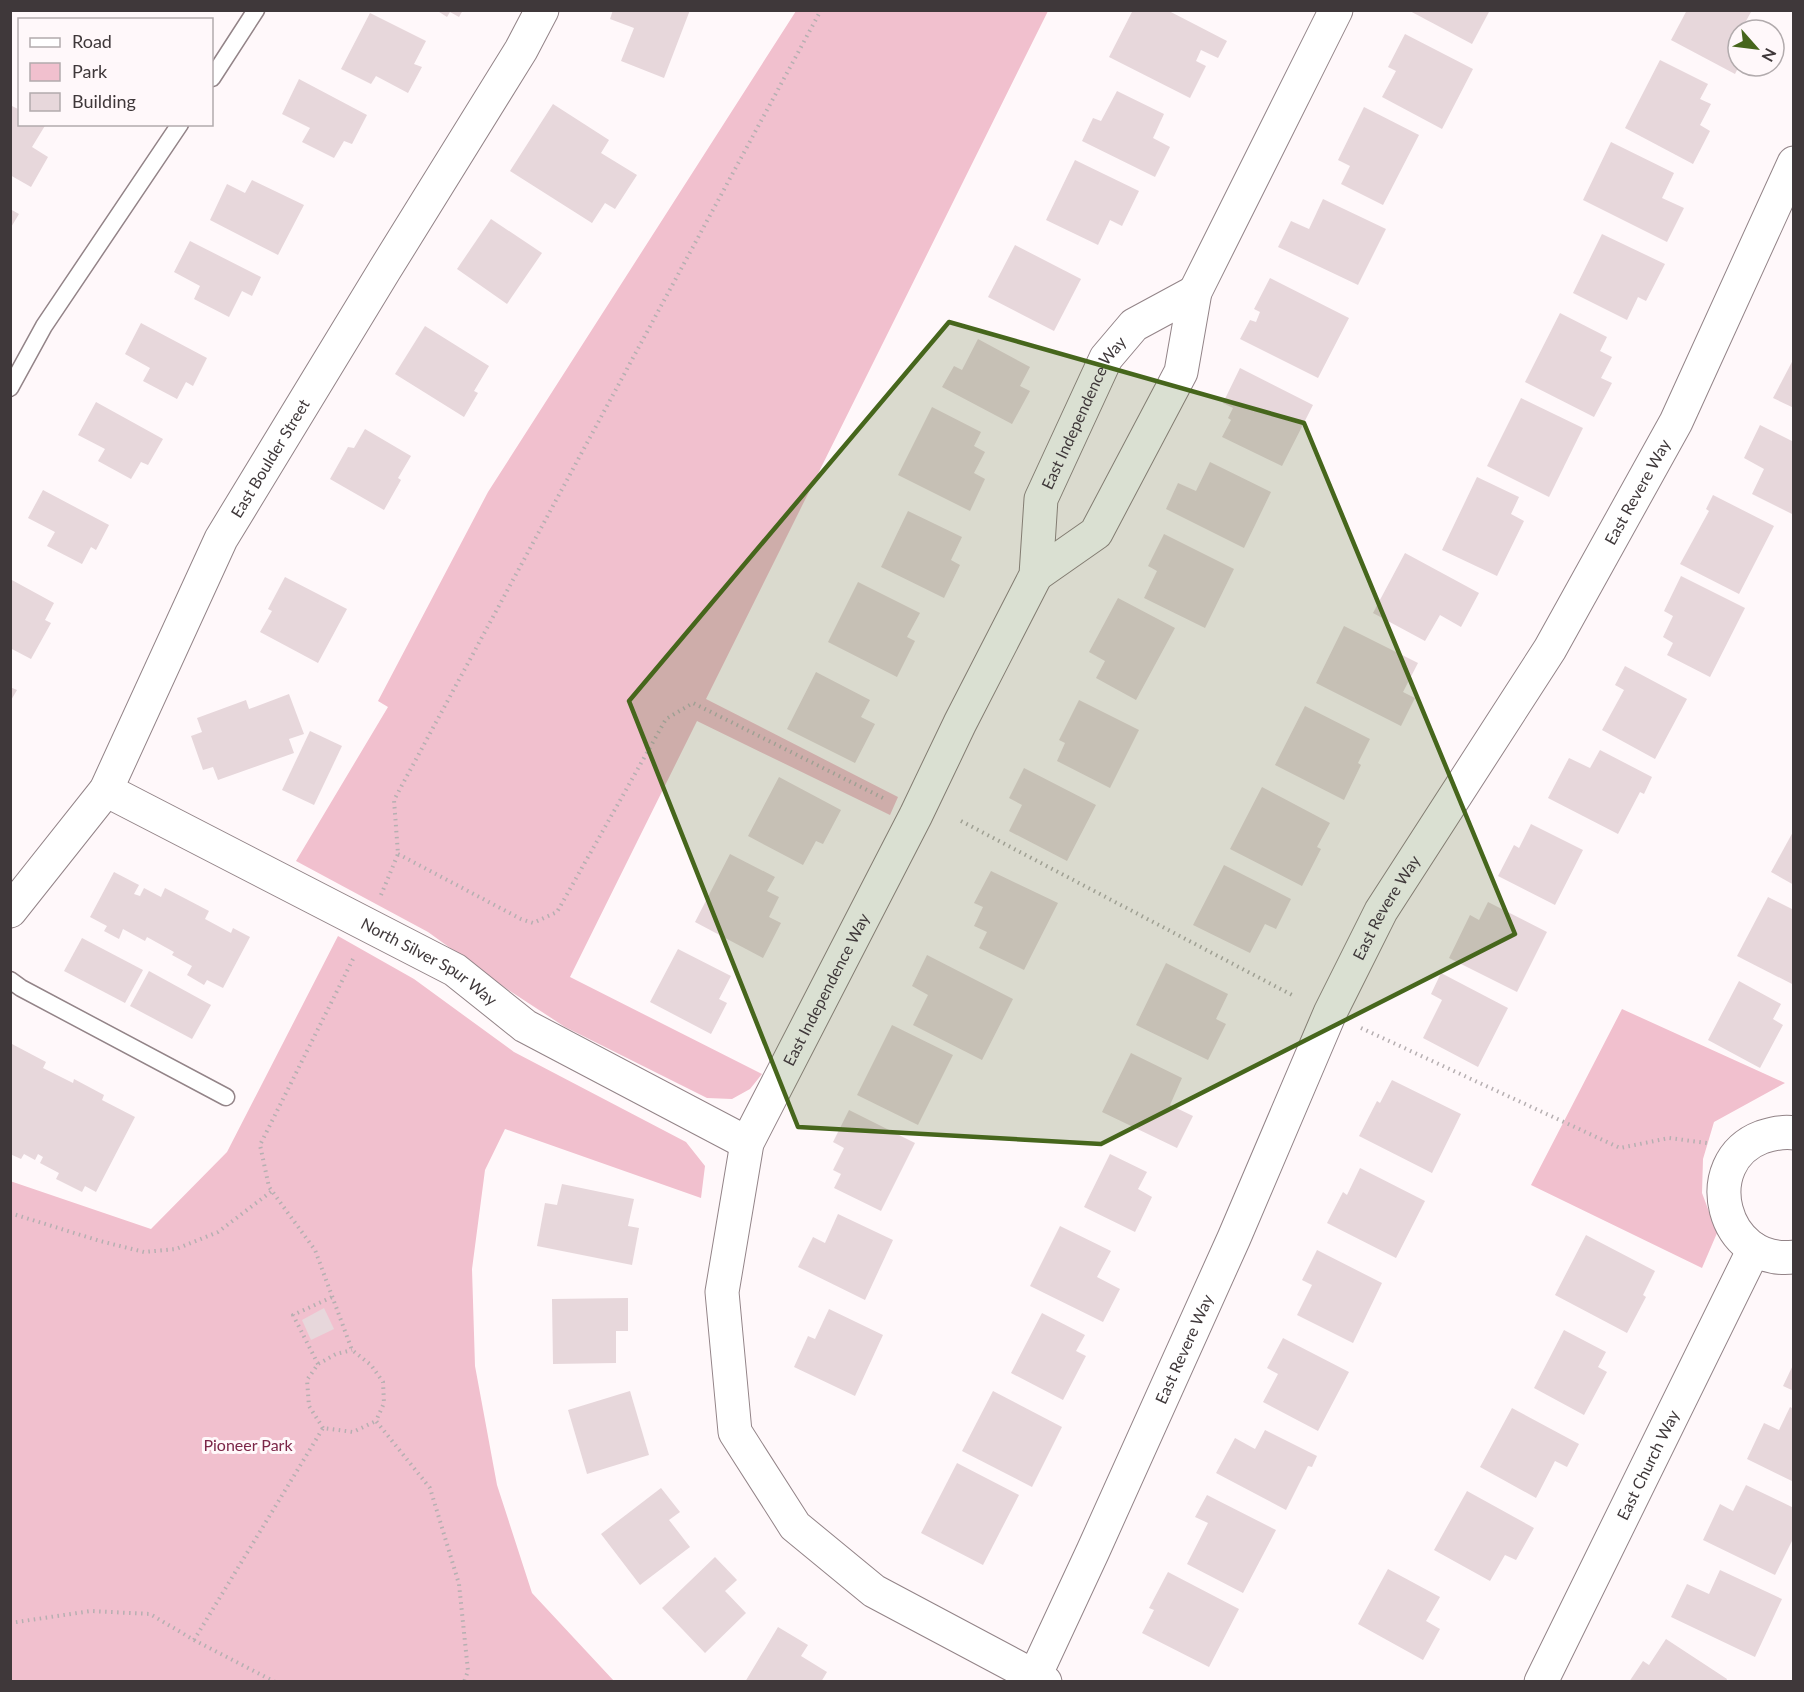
<svg xmlns="http://www.w3.org/2000/svg" width="1804" height="1692" viewBox="0 0 1804 1692" font-family="Lato,sans-serif">
	<style>
		.green { fill: #f1c0ce }
		.building { fill: #e7d7db }
		.lines { fill: none; stroke-linecap: round; stroke-linejoin: round }
		.lane-casing { stroke: #938488; stroke-width: 19 }
		.street-casing { stroke: #938488; stroke-width: 35 }
		.path { stroke: #b6afb1; stroke-width: 4; stroke-dasharray: 1.5 4.5; stroke-linecap: butt }
		.lane { stroke: #fff; stroke-width: 16 }
		.street { stroke: #fff; stroke-width: 33 }
		.marked { fill: #46661c; fill-opacity: 0.2; stroke: #46661c; stroke-width: 4.5; stroke-linejoin: round }
		.labels { text-anchor: middle; stroke-width: 6; stroke-linejoin: round; paint-order: stroke }
		.street-label { font-size: 16px; fill: #3f383a; stroke: #fff8fa }
		.park-label { font-size: 16px; fill: #7b2648; stroke: #fff8fa }
	</style>
	<rect width="100%" height="100%" fill="#fff8fa"/>
	<g class="green">
		<polygon points="796,11 1048,11 706,699 898,797 890,815 697,721 570,977 762,1074 750,1089 732,1099 707,1098 565,1027 507,989 428,932 296,861 388,707 378,701 488,492"/>
		<polygon points="338,936 414,979 514,1052 686,1142 705,1166 701,1198 505,1129 485,1170 472,1269 475,1366 497,1485 532,1593 614,1681 11,1681 10,1181 151,1229 227,1152"/>
		<polygon points="1622,1009 1785,1083 1714,1122 1703,1159 1702,1193 1717,1233 1702,1268 1531,1185"/>
	</g>
	<g class="building">
		<polygon points="436,10 463,10 459,17 450,12 447,17"/>
		<polygon points="613,10 690,10 664,78 621,61 634,28 610,19"/>
		<polygon points="1133,10 1167,10 1227,41 1218,58 1201,50 1196,61 1206,66 1190,98 1109,57"/>
		<polygon points="1408,10 1490,10 1472,44"/>
		<polygon points="1687,10 1751,12 1741,30 1738,30 1739,66 1735,74 1671,40"/>
		<polygon points="370,13 426,41 414,64 422,67 408,93 376,76 371,84 341,69"/>
		<polygon points="1405,34 1473,69 1442,129 1382,97 1396,71 1388,67"/>
		<polygon points="1660,60 1708,84 1700,99 1711,104 1700,125 1710,131 1693,164 1625,128"/>
		<polygon points="299,79 367,115 352,144 344,141 334,158 302,142 310,128 282,114"/>
		<polygon points="1117,91 1164,114 1153,138 1170,147 1155,177 1082,141 1093,118 1101,121"/>
		<polygon points="553,104 609,140 601,153 637,175 615,209 605,203 592,223 510,171"/>
		<polygon points="10,105 20,110 20,124 46,124 32,147 48,157 31,187 10,175"/>
		<polygon points="1364,107 1419,135 1383,205 1341,184 1350,166 1338,160"/>
		<polygon points="1611,142 1674,173 1662,198 1684,208 1667,242 1583,200"/>
		<polygon points="1075,160 1139,191 1122,226 1110,220 1098,245 1046,220"/>
		<polygon points="252,180 304,205 278,255 210,220 227,184 245,193"/>
		<polygon points="1323,199 1386,229 1358,285 1278,247 1291,221 1309,229"/>
		<polygon points="10,209 19,214 10,229"/>
		<polygon points="491,219 542,253 507,304 457,269"/>
		<polygon points="1602,234 1665,264 1646,301 1638,297 1627,320 1573,293"/>
		<polygon points="190,241 261,277 252,296 242,291 229,317 194,299 200,286 174,272"/>
		<polygon points="1015,245 1081,279 1054,331 988,297"/>
		<polygon points="1270,278 1349,318 1318,378 1240,339 1250,320 1256,322 1260,312 1254,309"/>
		<polygon points="1560,313 1607,337 1600,351 1612,357 1601,378 1612,383 1594,417 1525,382"/>
		<polygon points="141,323 207,358 193,386 186,382 177,399 143,381 150,368 125,354"/>
		<polygon points="425,326 489,366 474,391 478,393 464,417 395,374"/>
		<polygon points="978,339 1030,367 1020,386 1030,391 1012,424 942,387 954,366 962,370"/>
		<polygon points="1794,358 1794,408 1773,398"/>
		<polygon points="1240,368 1313,405 1282,466 1222,437 1231,420 1228,418 1233,408 1223,403"/>
		<polygon points="1521,398 1583,428 1549,497 1487,466"/>
		<polygon points="96,402 163,439 148,465 141,462 131,479 98,461 105,449 78,435"/>
		<polygon points="932,407 981,432 974,446 985,452 974,473 985,479 970,511 898,475"/>
		<polygon points="1760,425 1794,442 1794,515 1752,494 1764,469 1744,458"/>
		<polygon points="365,429 411,456 398,478 401,480 384,510 330,479 348,447 354,448"/>
		<polygon points="1210,462 1271,492 1244,548 1166,509 1178,483 1196,491"/>
		<polygon points="1477,477 1519,497 1511,514 1524,521 1497,576 1442,550"/>
		<polygon points="43,490 109,525 96,550 91,547 82,564 47,546 55,532 28,518"/>
		<polygon points="1713,495 1774,526 1739,594 1680,564 1709,511 1706,509"/>
		<polygon points="908,511 962,537 951,560 960,565 944,598 881,567"/>
		<polygon points="1164,534 1234,569 1205,628 1144,598 1157,571 1148,566"/>
		<polygon points="1405,553 1479,593 1461,627 1440,615 1425,641 1373,613"/>
		<polygon points="1681,576 1745,608 1710,677 1667,655 1673,643 1663,637 1673,616 1664,611"/>
		<polygon points="285,577 347,609 318,663 260,632 272,611 268,609"/>
		<polygon points="10,579 54,603 45,620 51,623 31,659 10,648"/>
		<polygon points="858,582 920,613 907,637 915,641 897,677 828,642"/>
		<polygon points="1118,598 1175,628 1136,700 1096,678 1105,661 1089,652"/>
		<polygon points="1344,626 1418,663 1403,692 1415,698 1401,726 1316,683"/>
		<polygon points="1625,666 1687,699 1655,759 1602,730 1624,690 1615,685"/>
		<polygon points="816,672 870,700 861,717 875,724 855,763 787,729"/>
		<polygon points="10,687 17,690 10,702"/>
		<polygon points="289,694 304,734 289,739 294,753 218,780 213,767 203,770 191,736 202,732 197,718 246,700 249,709"/>
		<polygon points="1079,700 1139,730 1110,788 1057,761 1065,743 1059,740"/>
		<polygon points="1305,706 1370,739 1358,763 1361,765 1344,800 1275,765"/>
		<polygon points="310,731 342,746 314,805 282,790"/>
		<polygon points="1600,750 1652,777 1644,794 1640,792 1618,834 1548,798 1569,758 1590,768"/>
		<polygon points="1024,768 1096,805 1067,861 1009,831 1022,805 1009,798"/>
		<polygon points="779,777 841,810 823,844 816,841 803,865 748,836"/>
		<polygon points="1262,787 1330,823 1317,847 1321,849 1302,886 1230,849"/>
		<polygon points="1531,824 1583,850 1555,905 1498,876 1514,845 1519,848"/>
		<polygon points="1794,830 1794,885 1771,872"/>
		<polygon points="730,854 775,877 767,891 779,897 769,917 781,923 763,958 695,922"/>
		<polygon points="1224,865 1291,899 1276,929 1265,924 1250,953 1193,925"/>
		<polygon points="991,871 1058,903 1024,970 979,948 987,932 974,926 983,907 974,903"/>
		<polygon points="114,872 139,885 134,894 140,896 144,888 161,897 165,888 209,911 205,919 231,933 233,928 250,937 223,988 207,980 204,985 187,975 192,966 172,955 174,952 147,937 145,941 123,929 119,939 104,931 107,926 90,917"/>
		<polygon points="1768,897 1794,910 1794,985 1737,956"/>
		<polygon points="1488,902 1547,932 1517,992 1449,958 1470,915 1479,920"/>
		<polygon points="82,938 143,970 125,1003 64,971"/>
		<polygon points="678,949 731,976 719,999 727,1003 711,1034 650,1002"/>
		<polygon points="927,955 1013,999 982,1060 913,1025 928,995 912,986"/>
		<polygon points="1166,963 1228,994 1216,1019 1226,1024 1208,1060 1136,1025"/>
		<polygon points="149,971 211,1005 192,1039 130,1006"/>
		<polygon points="1441,973 1508,1008 1478,1067 1423,1038 1442,1000 1431,994"/>
		<polygon points="1739,981 1781,1004 1773,1019 1783,1025 1760,1068 1708,1040"/>
		<polygon points="892,1025 953,1055 918,1125 857,1095"/>
		<polygon points="12,1044 46,1062 43,1068 73,1083 74,1079 104,1095 102,1100 135,1117 96,1192 85,1186 82,1192 56,1179 59,1173 40,1163 43,1157 38,1154 35,1160 24,1154 21,1159 10,1154"/>
		<polygon points="1131,1053 1182,1078 1170,1105 1193,1116 1177,1148 1102,1112"/>
		<polygon points="1392,1080 1461,1114 1432,1173 1359,1136 1377,1101 1380,1103"/>
		<polygon points="849,1110 915,1143 881,1211 834,1188 841,1174 833,1170 844,1148 833,1142"/>
		<polygon points="1110,1154 1147,1172 1138,1189 1152,1197 1135,1232 1084,1207"/>
		<polygon points="1360,1168 1425,1201 1396,1258 1327,1223 1343,1192 1347,1195"/>
		<polygon points="562,1184 634,1199 628,1226 639,1228 632,1265 537,1246 545,1203 557,1205"/>
		<polygon points="838,1214 893,1240 865,1300 798,1267 813,1237 825,1243"/>
		<polygon points="1060,1226 1111,1251 1097,1277 1120,1289 1103,1322 1030,1286"/>
		<polygon points="1586,1235 1655,1271 1643,1295 1646,1297 1627,1333 1555,1295"/>
		<polygon points="1317,1250 1382,1283 1353,1343 1297,1315 1312,1285 1302,1280"/>
		<polygon points="628,1298 628,1331 616,1331 616,1363 553,1364 552,1299"/>
		<polygon points="324,1308 334,1329 311,1340 302,1320"/>
		<polygon points="829,1309 883,1335 855,1396 794,1367 808,1336 815,1339"/>
		<polygon points="1042,1313 1085,1335 1076,1351 1086,1356 1063,1400 1011,1373"/>
		<polygon points="1564,1330 1606,1352 1598,1367 1607,1372 1584,1415 1534,1388"/>
		<polygon points="1283,1338 1349,1372 1318,1431 1263,1402 1278,1374 1267,1368"/>
		<polygon points="1794,1363 1794,1391 1783,1386"/>
		<polygon points="630,1391 649,1455 587,1474 568,1410"/>
		<polygon points="993,1391 1062,1427 1032,1487 962,1451"/>
		<polygon points="1790,1407 1794,1409 1794,1482 1747,1459 1764,1423 1779,1430"/>
		<polygon points="1512,1408 1579,1444 1567,1467 1555,1461 1536,1498 1480,1467"/>
		<polygon points="1265,1430 1317,1456 1312,1467 1308,1466 1286,1510 1216,1473 1235,1438 1255,1449"/>
		<polygon points="957,1463 1019,1495 983,1565 921,1533"/>
		<polygon points="1746,1485 1794,1508 1794,1537 1775,1575 1703,1540 1720,1504 1733,1511"/>
		<polygon points="661,1488 680,1512 669,1520 690,1547 640,1585 601,1534"/>
		<polygon points="1467,1491 1534,1528 1516,1560 1505,1555 1490,1581 1434,1550"/>
		<polygon points="1207,1495 1276,1530 1243,1593 1187,1564 1208,1523 1195,1517"/>
		<polygon points="715,1557 737,1580 725,1591 746,1613 705,1653 662,1608"/>
		<polygon points="1388,1569 1440,1597 1426,1621 1440,1629 1423,1660 1358,1624"/>
		<polygon points="1720,1570 1782,1599 1755,1657 1671,1617 1687,1584 1709,1594"/>
		<polygon points="1168,1572 1239,1609 1209,1667 1142,1633 1154,1610 1149,1608"/>
		<polygon points="778,1627 808,1645 801,1656 827,1672 821,1682 745,1682"/>
		<polygon points="1666,1639 1727,1679 1726,1682 1629,1682 1643,1661 1649,1665"/>
	</g>
	<g class="lines">
		<defs>
			<g id="lane">
				<polyline points="212,78 256,10"/>
				<polyline points="10,388 44,326 180,124"/>
				<polyline points="10,980 21,988 226,1097"/>
			</g>
			<g id="street">
				<polyline points="1036,575 1096,533 1181,372 1195,292 1336,10"/>
				<path id="s1" d="M106,790L455,970L525,1026L747,1143"/>
				<path id="s2" d="M10,911L106,790L221,539L384,271L521,50L542,10"/>
				<path d="M1794,1133C1783,1131 1772,1134 1762,1137C1696,1162 1722,1266 1794,1257"/>
				<path id="s3" d="M1032,1682L1093,1551L1234,1238L1330,1013L1381,911L1550,649L1676,422L1794,163"/>
				<path id="s4" d="M1045,1682L874,1591L795,1526L735,1432L722,1292L747,1143L916,815L960,723L1036,575L1041,499L1106,358L1134,325L1195,292"/>
				<path id="s5" d="M1541,1682L1754,1249"/>
			</g>
		</defs>
		<use href="#lane" class="lane-casing"/>
		<use href="#street" class="street-casing"/>
		<g class="path">
			<polyline points="961,821 1292,995"/>
			<polyline points="398,854 521,919 533,923 557,912 666,719 693,703 885,799"/>
			<polyline points="381,895 398,854 394,800 821,10"/>
			<polyline points="353,959 260,1145 269,1187 315,1250 352,1350 371,1365 383,1382 384,1403 376,1421 430,1488 459,1584 468,1671 464,1682"/>
			<polyline points="1361,1028 1620,1148 1669,1138 1707,1143"/>
			<polyline points="10,1213 100,1241 144,1252 176,1249 218,1232 272,1191"/>
			<polyline points="318,1364 293,1315 332,1297"/>
			<polyline points="323,1428 309,1406 307,1380 318,1364 336,1354 352,1350"/>
			<polyline points="10,1623 91,1611 150,1614 194,1640 275,1682"/>
			<polyline points="194,1640 323,1428 353,1432 376,1421"/>
		</g>
		<use href="#lane" class="lane"/>
		<use href="#street" class="street"/>
	</g>
	<path class="marked" d="M949,322L1304,423L1515,934L1101,1144L798,1127L629,701Z"/>
	<g class="labels">
		<g class="street-label">
			<text dy="6" stroke="none"><textPath href="#s4" startOffset="1509">East Independence Way</textPath></text>
			<text dy="6" stroke="none"><textPath href="#s2" startOffset="525">East Boulder Street</textPath></text>
			<text dy="6" stroke="none"><textPath href="#s3" startOffset="1338">East Revere Way</textPath></text>
			<text dy="6" stroke="none"><textPath href="#s3" startOffset="852">East Revere Way</textPath></text>
			<text dy="6" stroke="none"><textPath href="#s1" startOffset="366">North Silver Spur Way</textPath></text>
			<text dy="6" stroke="none"><textPath href="#s4" startOffset="872">East Independence Way</textPath></text>
			<text dy="6" stroke="none"><textPath href="#s3" startOffset="366">East Revere Way</textPath></text>
			<text dy="6" stroke="none"><textPath href="#s5" startOffset="242">East Church Way</textPath></text>
		</g>
		<g class="park-label">
			<text x="248" y="1451">Pioneer Park</text>
		</g>
	</g>
	<rect width="1804" height="1692" fill="none" stroke="#3f383a" stroke-width="24"/>
	<rect x="18" y="18" width="195" height="108" fill="#fff8fa" stroke="#b2abad" stroke-width="1.5"/>
	<rect x="30" y="38" width="30" height="9" fill="#ffffff" stroke="#b2abad" stroke-width="1.5"/>
	<text x="72" y="48" font-size="18" fill="#3f383a">Road</text>
	<rect x="30" y="63" width="30" height="18" fill="#f1c0ce" stroke="#b2abad" stroke-width="1.5"/>
	<text x="72" y="78" font-size="18" fill="#3f383a">Park</text>
	<rect x="30" y="93" width="30" height="18" fill="#e7d7db" stroke="#b2abad" stroke-width="1.5"/>
	<text x="72" y="108" font-size="18" fill="#3f383a">Building</text>
	<g transform="translate(1756 48) rotate(118)"><circle r="28" fill="#fff8fa" stroke="#b2abad" stroke-width="1.5"/>
	<path d="M0-4.5L10 22L0 15L-10 22Z" fill="#46661c"/>
	<text y="-9" font-size="16" font-weight="bold" text-anchor="middle" fill="#3f383a">N</text>
	</g>
</svg>
